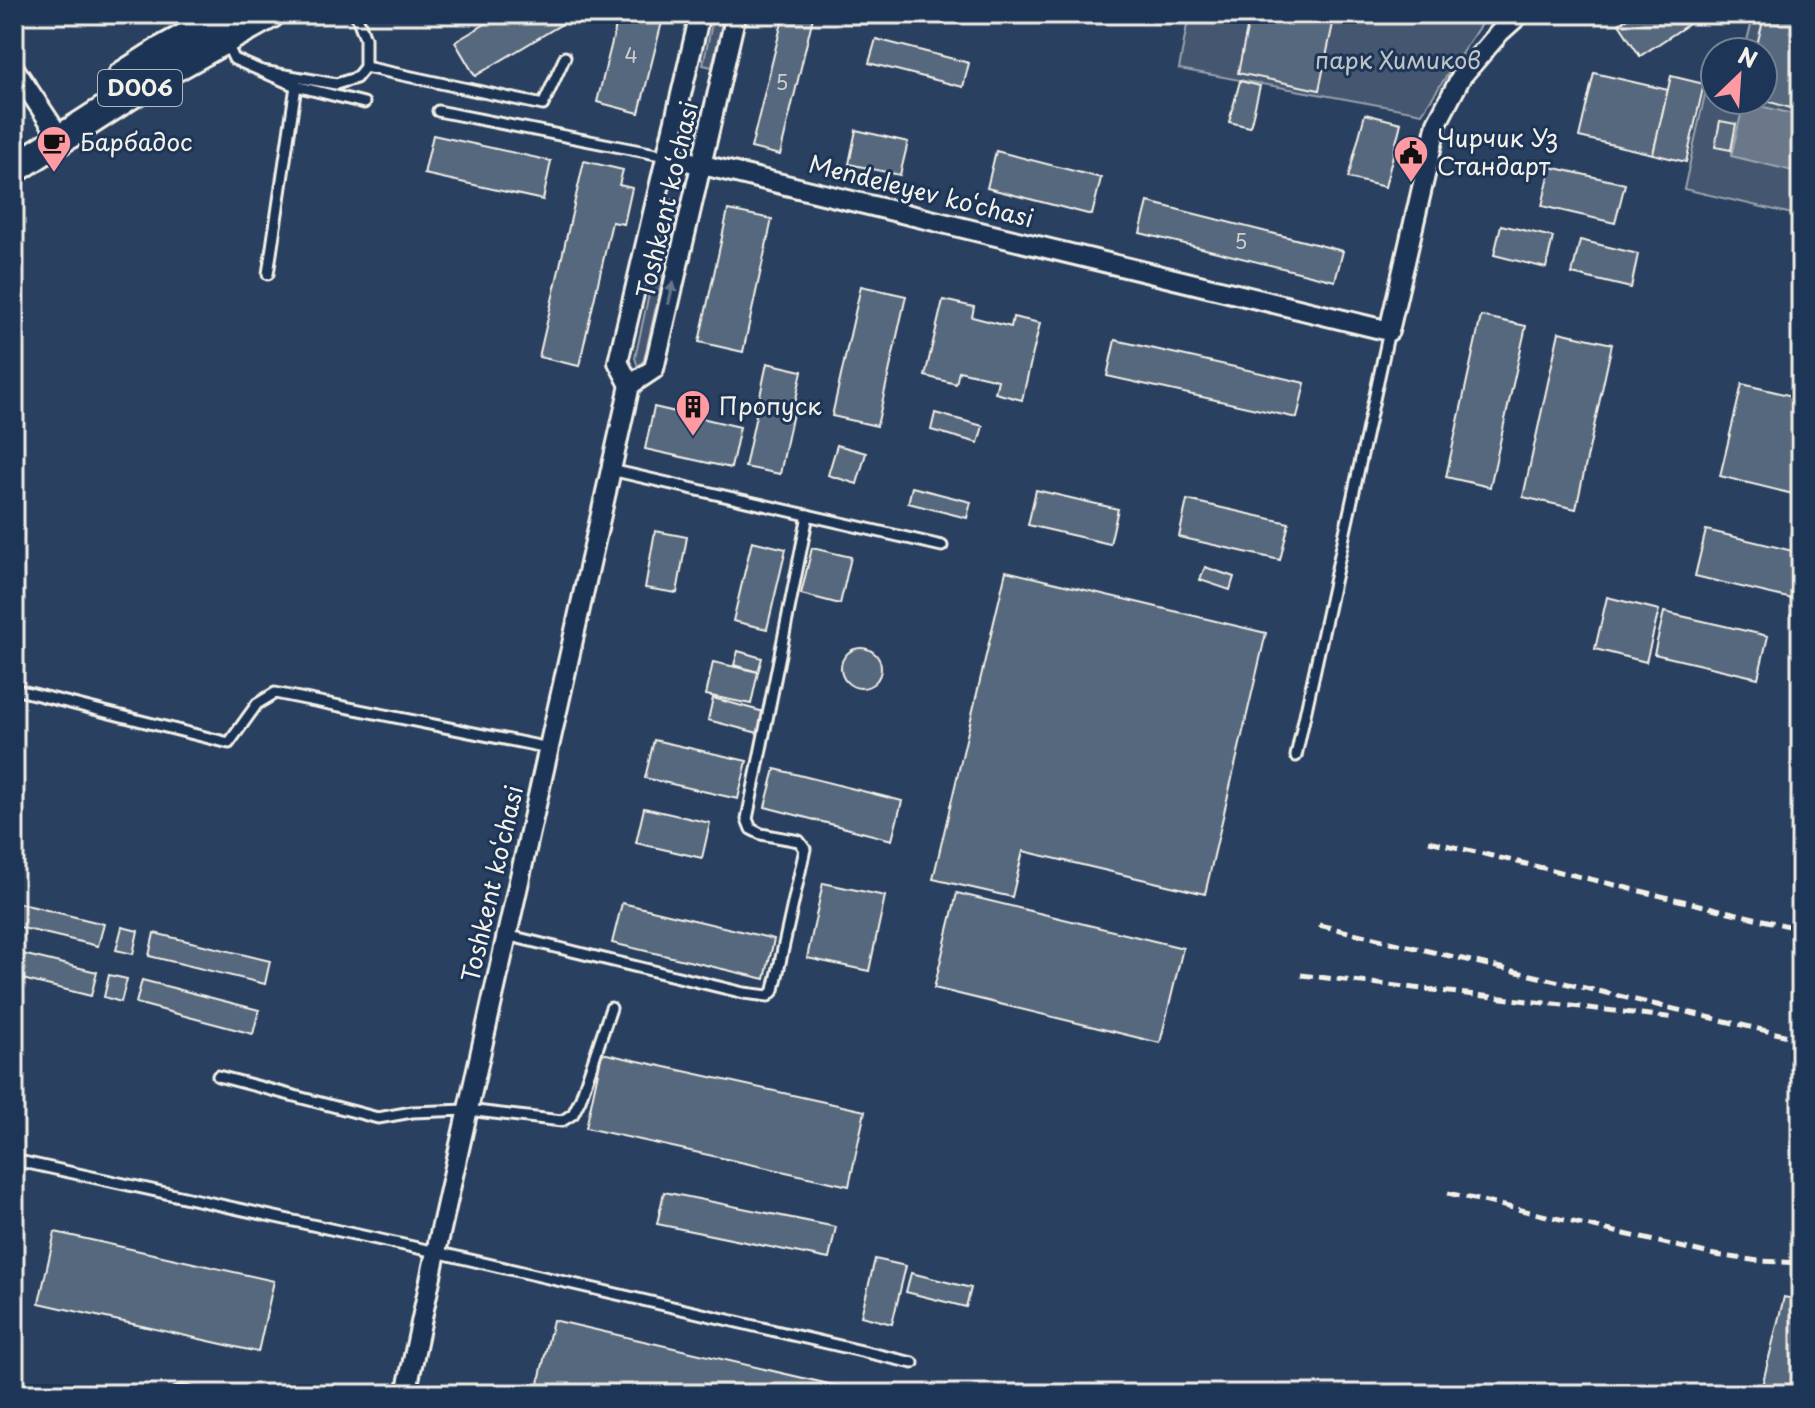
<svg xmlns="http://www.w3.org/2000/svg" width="1815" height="1408" viewBox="0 0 1815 1408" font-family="'Playpen Sans',sans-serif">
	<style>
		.green { fill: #445771; stroke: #9ca4ac; stroke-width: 2 }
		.water { fill: #6a788a; stroke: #a1a8b0; stroke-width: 2 }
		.building { fill: #56677d; stroke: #f4f1e8; stroke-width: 2 }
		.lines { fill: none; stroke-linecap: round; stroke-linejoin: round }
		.lane-casing { stroke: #f4f1e8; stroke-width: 15 }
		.street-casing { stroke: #f4f1e8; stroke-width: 24 }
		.primary-casing { stroke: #f4f1e8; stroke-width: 34 }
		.lane { stroke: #1d3557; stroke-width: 9 }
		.street { stroke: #1d3557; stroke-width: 18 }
		.primary { stroke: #1d3557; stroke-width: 28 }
		.rail { stroke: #f4f1e8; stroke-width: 5; stroke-dasharray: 12 6; stroke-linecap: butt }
		.oneway { fill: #68778a }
		.labels { text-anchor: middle; stroke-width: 6; stroke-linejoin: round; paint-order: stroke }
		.number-label { font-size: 20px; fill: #cccecd }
		.shield { fill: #1d3557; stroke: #b4b9bc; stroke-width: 2 }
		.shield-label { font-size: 22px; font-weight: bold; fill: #f4f1e8 }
		.park-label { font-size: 24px; fill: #bfc3c4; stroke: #1d3557 }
		.poi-label { font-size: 24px; fill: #f4f1e8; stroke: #1d3557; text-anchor: start }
		.street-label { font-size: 24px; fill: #f4f1e8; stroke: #1d3557 }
	</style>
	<rect width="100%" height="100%" fill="#2a4060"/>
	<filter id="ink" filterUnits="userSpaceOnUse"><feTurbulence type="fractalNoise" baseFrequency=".0125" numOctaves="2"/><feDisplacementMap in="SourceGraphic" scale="16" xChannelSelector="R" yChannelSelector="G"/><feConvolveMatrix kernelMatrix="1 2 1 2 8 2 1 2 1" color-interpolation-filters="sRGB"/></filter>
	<g filter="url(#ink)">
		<g class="green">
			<polygon points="714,14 724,14 712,67 703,65"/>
			<polygon points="1189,14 1494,14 1483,21 1422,113 1179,69"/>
			<polygon points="1754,14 1801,14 1801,216 1684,189 1709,76 1715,78 1715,100 1763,100 1763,52 1744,52"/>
			<polygon points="676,197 679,204 644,360 638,367 635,358 669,202"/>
		</g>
		<polygon class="water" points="1744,102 1801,116 1801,173 1731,156"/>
		<g class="building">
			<polygon points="502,14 576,14 577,15 475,76 455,42"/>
			<polygon points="619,14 664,14 639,113 597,102"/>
			<polygon points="784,14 800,14 813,17 780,155 751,148"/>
			<polygon points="1250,14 1335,14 1319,90 1238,73"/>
			<polygon points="1634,14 1704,14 1640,56 1619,24"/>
			<polygon points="1765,14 1801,14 1801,82 1794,109 1763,100 1763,52 1755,52"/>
			<polygon points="876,39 969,63 963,87 869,63"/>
			<polygon points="1594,73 1668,90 1653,154 1579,137"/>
			<polygon points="1671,76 1704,84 1686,162 1653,154"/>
			<polygon points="1240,81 1260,86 1250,127 1229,122"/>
			<polygon points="1365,114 1401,123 1385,187 1348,178"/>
			<polygon points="1720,121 1736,124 1731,150 1715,147"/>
			<polygon points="856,130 908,142 900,175 849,164"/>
			<polygon points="433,135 551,161 543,200 424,174"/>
			<polygon points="996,151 1101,178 1092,215 987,188"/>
			<polygon points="584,161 623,170 619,185 632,188 624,224 612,222 579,366 539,357"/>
			<polygon points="1551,167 1625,184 1615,223 1542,206"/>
			<polygon points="1148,202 1343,251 1335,281 1140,233"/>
			<polygon points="728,210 772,219 743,352 699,342"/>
			<polygon points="1501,225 1553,237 1546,268 1494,255"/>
			<polygon points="1580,240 1638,254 1631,288 1572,274"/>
			<polygon points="861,286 906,296 877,426 832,416"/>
			<polygon points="943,300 974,307 972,317 1011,327 1013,317 1040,323 1022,400 995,393 998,380 959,371 956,384 925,376"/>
			<polygon points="1481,316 1526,326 1490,487 1446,477"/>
			<polygon points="1559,332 1612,344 1576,509 1523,497"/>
			<polygon points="1115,340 1305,383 1297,418 1107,376"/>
			<polygon points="767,363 802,371 780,474 745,467"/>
			<polygon points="1742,384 1801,398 1801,496 1720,476"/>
			<polygon points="654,407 740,427 731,468 645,449"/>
			<polygon points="935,413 983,426 978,443 931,430"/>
			<polygon points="837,445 866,453 857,484 828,475"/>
			<polygon points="912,487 971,502 967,518 908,503"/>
			<polygon points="1036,490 1118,509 1110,544 1028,525"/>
			<polygon points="1187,500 1289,523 1280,560 1179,537"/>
			<polygon points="1706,530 1801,553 1801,601 1695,576"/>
			<polygon points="655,531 687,537 677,593 645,588"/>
			<polygon points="752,541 786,549 767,629 733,621"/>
			<polygon points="812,548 851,557 840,604 801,594"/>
			<polygon points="1205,567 1234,577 1230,590 1200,580"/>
			<polygon points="1006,571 1266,633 1205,894 1023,851 1012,897 933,879"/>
			<polygon points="1607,597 1659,610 1646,662 1595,649"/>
			<polygon points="1664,612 1768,636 1758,678 1654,654"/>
			<circle cx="861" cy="668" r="20"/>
			<polygon points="738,651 762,658 758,672 734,665"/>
			<polygon points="713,662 758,672 751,704 706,695"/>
			<polygon points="713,698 764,712 758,733 708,720"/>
			<polygon points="654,740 747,761 738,799 645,778"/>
			<polygon points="775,769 902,801 892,840 765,807"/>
			<polygon points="644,808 710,823 702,858 636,843"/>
			<polygon points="823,883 885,896 869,971 807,958"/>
			<polygon points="957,893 1183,948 1160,1043 934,988"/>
			<polygon points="14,902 104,924 98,946 14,926"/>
			<polygon points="622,903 774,939 765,979 612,943"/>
			<polygon points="122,927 138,931 133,954 116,950"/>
			<polygon points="154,933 270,961 265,984 149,956"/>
			<polygon points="14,952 97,972 91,996 14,977"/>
			<polygon points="109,975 127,979 121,1002 104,997"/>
			<polygon points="142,980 259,1010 253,1034 136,1003"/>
			<polygon points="602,1053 865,1111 849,1186 586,1128"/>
			<polygon points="664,1192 836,1227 829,1259 657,1224"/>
			<polygon points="55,1232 274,1281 258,1352 39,1303"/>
			<polygon points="875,1259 906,1266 892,1324 861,1316"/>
			<polygon points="911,1273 971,1288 966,1307 906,1292"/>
			<polygon points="1784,1297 1801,1301 1801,1394 1760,1394"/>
			<polygon points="553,1320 872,1394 536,1394"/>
		</g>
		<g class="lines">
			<defs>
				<g id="lane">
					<polyline points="226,42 234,59 296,86 364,103"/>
					<polyline points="365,67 543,105 565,57"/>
					<polyline points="262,71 336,84 356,78 365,67 365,38 356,14"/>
					<polyline points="438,111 666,156"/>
					<polyline points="268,274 296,86"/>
					<polyline points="611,470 942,546"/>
					<polyline points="14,689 229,743 257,704 275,693 549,748"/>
					<polyline points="1296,756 1389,331"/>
					<polyline points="506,935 744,993 768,996 774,990 805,849 799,841 761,834 751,829 747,819 808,515"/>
					<polyline points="218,1076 378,1118 412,1112 467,1110 562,1121 573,1114 580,1100 611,1008"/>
					<polyline points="14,1160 436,1252 913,1363"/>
					<polyline points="175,1394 182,1391 194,1394"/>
				</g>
				<g id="street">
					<polyline points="700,14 618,362 630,385 654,369 736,14"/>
					<polyline points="14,68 61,139"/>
					<polyline points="666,156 1389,331 1437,123 1461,77 1500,32 1520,14"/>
					<polyline points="406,1394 436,1252 630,385"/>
				</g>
				<g id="primary">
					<polyline points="123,76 162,51 229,14"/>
					<polyline points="14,169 162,74 270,14"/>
				</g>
			</defs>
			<use href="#lane" class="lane-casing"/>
			<use href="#street" class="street-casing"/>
			<use href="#primary" class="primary-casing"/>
			<use href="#lane" class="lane"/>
			<use href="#street" class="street"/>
			<use href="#primary" class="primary"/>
			<g class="rail">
				<polyline points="1429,841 1801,929"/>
				<polyline points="1319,925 1801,1039"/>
				<polyline points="1301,975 1676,1018"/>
				<polyline points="1448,1193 1715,1255 1759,1261 1801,1263"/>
			</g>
		</g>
		<defs><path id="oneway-solid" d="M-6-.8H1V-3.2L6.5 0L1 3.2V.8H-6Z" transform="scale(2)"/></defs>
		<use class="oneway" href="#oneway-solid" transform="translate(671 293) rotate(-77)"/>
	</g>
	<defs>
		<symbol id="cafe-pin" viewBox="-11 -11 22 30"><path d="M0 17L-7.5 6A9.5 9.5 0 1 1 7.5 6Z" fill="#ff9aa2" stroke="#1d3557"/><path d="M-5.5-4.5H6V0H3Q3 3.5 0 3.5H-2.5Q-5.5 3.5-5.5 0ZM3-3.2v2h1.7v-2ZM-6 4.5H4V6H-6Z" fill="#111"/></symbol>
		<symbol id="civic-pin" viewBox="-11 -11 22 30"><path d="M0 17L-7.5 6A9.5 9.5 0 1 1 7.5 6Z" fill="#ff9aa2" stroke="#1d3557"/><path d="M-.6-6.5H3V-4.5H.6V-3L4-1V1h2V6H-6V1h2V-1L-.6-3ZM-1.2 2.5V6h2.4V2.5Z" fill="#111"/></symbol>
		<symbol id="building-pin" viewBox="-11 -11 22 30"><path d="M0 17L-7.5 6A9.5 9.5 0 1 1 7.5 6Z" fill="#ff9aa2" stroke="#1d3557"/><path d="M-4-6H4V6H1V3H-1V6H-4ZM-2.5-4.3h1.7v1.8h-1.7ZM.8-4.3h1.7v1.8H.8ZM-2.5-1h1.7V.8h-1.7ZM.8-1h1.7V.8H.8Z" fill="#111"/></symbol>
	</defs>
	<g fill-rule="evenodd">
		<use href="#cafe-pin" x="34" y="123" width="40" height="54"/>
		<use href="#civic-pin" x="1391" y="133" width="40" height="54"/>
		<use href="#building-pin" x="673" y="387" width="40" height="54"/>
	</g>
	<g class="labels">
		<g class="number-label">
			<text x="631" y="63">4</text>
			<text x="782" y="90">5</text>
			<text x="1241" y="249">5</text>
		</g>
		<rect class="shield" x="98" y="70" width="84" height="36" rx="6"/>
		<g class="shield-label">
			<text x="140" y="96">D006</text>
		</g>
		<g class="park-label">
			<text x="1398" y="69">парк Химиков</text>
		</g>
		<g class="poi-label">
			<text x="1437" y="147">Чирчик Уз<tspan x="1437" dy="28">Стандарт</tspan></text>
			<text x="80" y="151">Барбадос</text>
			<text x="719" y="415">Пропуск</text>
		</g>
		<g class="street-label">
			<text transform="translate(921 192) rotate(14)" y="8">Mendeleyev ko‘chasi</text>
			<text transform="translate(668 200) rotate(-77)" y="8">Toshkent ko‘chasi</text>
			<text transform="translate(493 884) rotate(-77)" y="8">Toshkent ko‘chasi</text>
		</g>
	</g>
	<rect width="1815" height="1408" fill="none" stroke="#1d3557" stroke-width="48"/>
	<rect x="24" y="24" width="1767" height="1360" fill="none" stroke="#f4f1e8" stroke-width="3" filter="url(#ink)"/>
	<g transform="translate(1739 76) rotate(25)"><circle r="38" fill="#1d3557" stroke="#738091" stroke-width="2"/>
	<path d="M0-6L14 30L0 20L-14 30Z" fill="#ff9aa2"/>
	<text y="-12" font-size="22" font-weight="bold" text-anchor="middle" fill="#f4f1e8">N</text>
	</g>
</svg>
